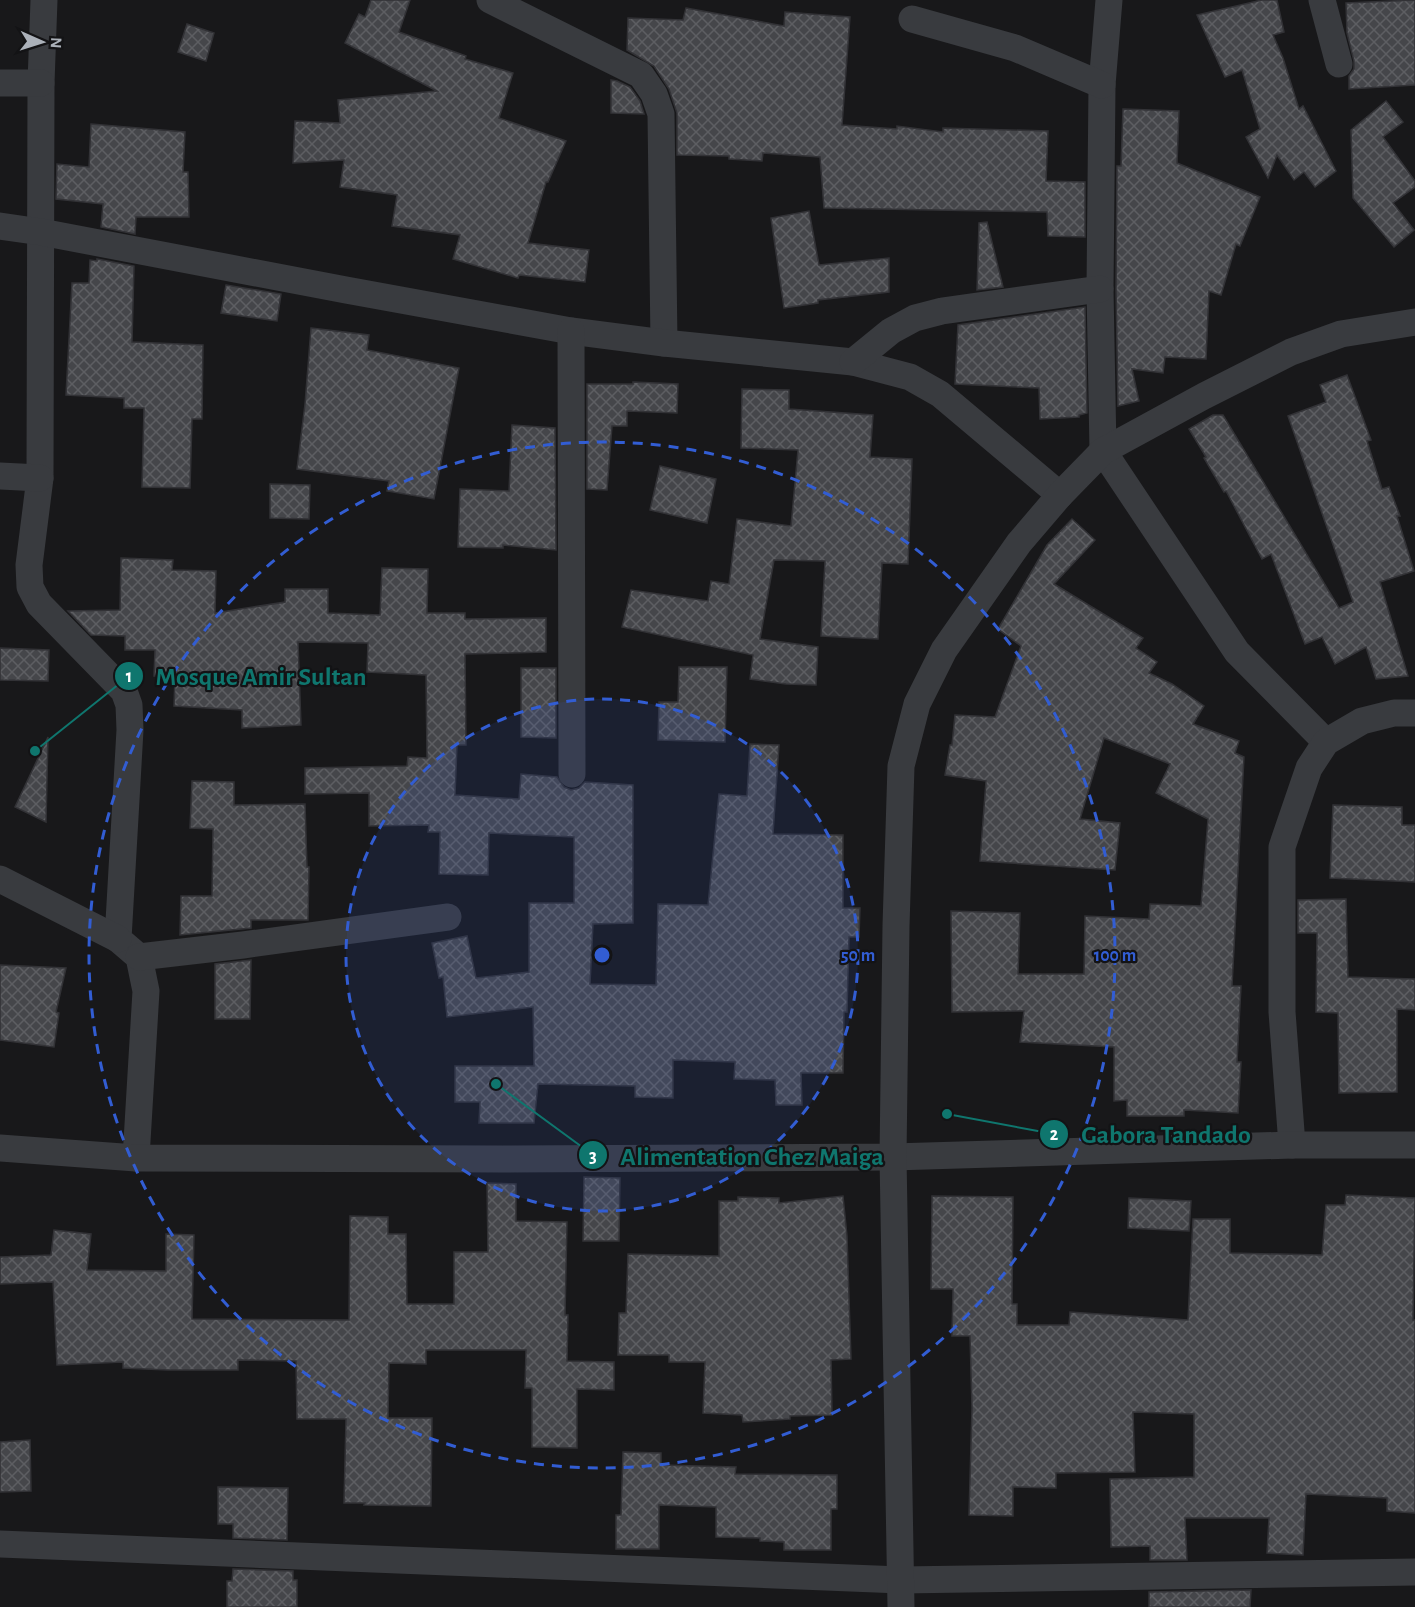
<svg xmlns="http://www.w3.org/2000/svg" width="1415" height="1607" viewBox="0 0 1415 1607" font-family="'Alegreya Sans',sans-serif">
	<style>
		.building { fill: url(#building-cross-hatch); stroke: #323236; stroke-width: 1.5 }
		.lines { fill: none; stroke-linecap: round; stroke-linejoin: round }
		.street { stroke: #393b3f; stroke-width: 27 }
		.ring { fill: none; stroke: #325dd3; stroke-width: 3; stroke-dasharray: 10 8 }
		.centre { fill: #325dd3; stroke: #131315; stroke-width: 3 }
		.ring-label { font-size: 18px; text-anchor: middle; font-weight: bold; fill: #325dd3; stroke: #131315; stroke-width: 4.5; stroke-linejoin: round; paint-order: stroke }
		.leader { fill: none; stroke: #0f766e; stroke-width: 2 }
		.callout-dot { fill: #0f766e; stroke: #131315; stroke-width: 2 }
		.mark-label { font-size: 18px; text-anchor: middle; font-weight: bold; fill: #fff }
		.callout-label { font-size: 26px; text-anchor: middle; font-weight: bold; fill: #0f766e; stroke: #131315; stroke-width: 4.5; stroke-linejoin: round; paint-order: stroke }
	</style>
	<defs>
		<pattern id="building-cross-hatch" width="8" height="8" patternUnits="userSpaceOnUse" patternTransform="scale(1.5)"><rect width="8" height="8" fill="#45464a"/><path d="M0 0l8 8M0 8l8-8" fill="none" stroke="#5d5e62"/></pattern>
	</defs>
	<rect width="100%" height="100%" fill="#18181a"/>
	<g class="building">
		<polygon points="371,0 410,0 399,32 466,56 465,59 513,73 499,118 566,141 548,182 546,182 528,243 589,250 585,282 519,275 518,278 453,259 460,235 392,226 397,195 340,187 344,160 293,163 295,121 340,123 338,100 437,91 345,43 359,14 365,17"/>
		<polygon points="1262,0 1277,0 1284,32 1273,35 1283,58 1299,109 1303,106 1336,171 1315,187 1304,172 1294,180 1277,155 1268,178 1246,137 1260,129 1242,70 1225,77 1197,15"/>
		<polygon points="1415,0 1415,85 1349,89 1349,76 1354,69 1354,61 1347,33 1346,3"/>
		<polygon points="686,8 784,26 785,12 850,17 842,125 897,129 897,126 943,132 943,128 1048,131 1046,181 1085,182 1085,237 1048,236 1047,212 824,208 820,157 763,153 762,161 729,159 729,156 677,155 677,113 669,89 654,66 627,50 628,18 683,20"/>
		<polygon points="187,24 214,33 206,61 178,52"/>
		<polygon points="611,80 617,81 630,87 640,101 644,114 611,113"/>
		<polygon points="1386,101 1403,122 1383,137 1415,181 1415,187 1393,203 1414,230 1394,247 1353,198 1351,130"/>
		<polygon points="1123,109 1179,111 1177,163 1260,197 1240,246 1236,244 1221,295 1209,291 1206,359 1165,357 1163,373 1132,369 1139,401 1118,406 1116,289 1117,166 1121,166"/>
		<polygon points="91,124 185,132 183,172 188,172 189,217 136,217 135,234 101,227 103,204 56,199 57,164 89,167"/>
		<polygon points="809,211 819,265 889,258 889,292 818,300 818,303 784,308 771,218"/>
		<polygon points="987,222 1003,287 977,290 979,223"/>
		<polygon points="97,259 134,266 132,342 203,345 202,419 192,419 190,488 142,487 144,408 124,408 124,398 66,395 72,283 89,283 90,260 97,261"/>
		<polygon points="226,285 281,294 277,321 221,313"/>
		<polygon points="1085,307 1087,413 1079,415 1079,417 1040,419 1039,388 955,384 958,325"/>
		<polygon points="311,328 369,335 367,350 459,368 434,499 387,491 389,481 297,469 305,404"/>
		<polygon points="1347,375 1371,440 1367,441 1382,489 1389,487 1400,516 1397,516 1414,571 1380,582 1408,676 1376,679 1366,647 1335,664 1322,637 1305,644 1271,554 1262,559 1226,491 1224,492 1204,458 1206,457 1189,429 1213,415 1223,415 1339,608 1353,602 1288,416 1326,402 1320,385"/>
		<polygon points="633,382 678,384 677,413 627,411 627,426 612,426 607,490 587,489 587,384 633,384"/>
		<polygon points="742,389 789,390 789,409 873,415 870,457 912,459 908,564 882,563 878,639 821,636 825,561 774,560 760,639 818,647 816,685 786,684 750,679 753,655 622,627 631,590 708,601 711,581 729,584 737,519 791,526 798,450 741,448"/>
		<polygon points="512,425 555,428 556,550 503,545 503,548 458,547 460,489 509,491"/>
		<polygon points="660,466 716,479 707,523 650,510"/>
		<polygon points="270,484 310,485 309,519 270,518"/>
		<polygon points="1072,519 1095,540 1054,584 1143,638 1136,648 1157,662 1149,673 1172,684 1204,706 1193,724 1239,741 1235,753 1244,757 1232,986 1241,986 1237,1062 1241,1062 1238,1113 1184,1110 1184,1116 1127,1116 1127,1100 1114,1101 1114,1047 1020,1042 1024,1011 952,1012 951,911 1020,913 1018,974 1084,974 1085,916 1149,919 1150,904 1201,906 1208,819 1156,793 1170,764 1104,738 1080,819 1120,823 1115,870 980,861 986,781 945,775 950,745 952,745 955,715 995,717 1021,646 998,629 1047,545"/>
		<polygon points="121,558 173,560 172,570 216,571 215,613 285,602 285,589 328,589 328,613 380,615 382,568 428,569 427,613 465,613 465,619 546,618 546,652 465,654 466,745 457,745 455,795 519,799 521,774 557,777 564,787 571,790 579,788 585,782 633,785 633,923 593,924 590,984 656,985 658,904 708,905 719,794 747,796 750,744 779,745 773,834 843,835 843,908 860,908 859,937 849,937 847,1012 844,1012 843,1073 801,1073 802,1105 776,1105 775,1080 734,1079 735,1062 673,1060 673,1098 635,1097 635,1086 538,1084 534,1123 479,1123 480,1102 455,1102 455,1066 534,1066 533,1007 447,1017 443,977 439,978 432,943 467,936 476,978 529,972 529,903 574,903 574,837 489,833 488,875 439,874 440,832 428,832 429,825 369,826 369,793 305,794 305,768 407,766 408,757 427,758 426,675 367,672 368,643 298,642 301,725 242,728 242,710 174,706 175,676 154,676 155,650 125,650 125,636 91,635 68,611 120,610"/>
		<polygon points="0,648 49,650 48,681 0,680"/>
		<polygon points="679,667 727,667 725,742 658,740 659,702 678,702"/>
		<polygon points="521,668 556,668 556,738 521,737"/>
		<polygon points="48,737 46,822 15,807"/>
		<polygon points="192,781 234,782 234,805 305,804 307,867 309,867 308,920 251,920 251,928 180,935 181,896 212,896 213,829 190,828"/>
		<polygon points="1333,805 1402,807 1402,825 1415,825 1415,882 1330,878"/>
		<polygon points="1346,899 1348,977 1415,979 1415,1010 1397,1009 1397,1092 1339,1093 1338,1013 1316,1012 1317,933 1298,933 1298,900"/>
		<polygon points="251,960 250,1019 215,1019 215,964"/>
		<polygon points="0,965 66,968 56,1012 59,1013 54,1047 0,1040"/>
		<polygon points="584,1177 620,1178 619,1241 583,1241"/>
		<polygon points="487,1183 516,1184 516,1221 567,1222 565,1315 568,1315 567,1361 614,1362 614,1390 577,1389 577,1448 532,1447 532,1388 525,1388 526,1350 426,1350 426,1364 389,1363 388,1418 432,1418 431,1506 364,1505 365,1503 344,1503 346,1419 297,1419 296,1361 238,1360 238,1370 168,1370 123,1368 123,1362 57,1365 53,1282 0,1284 0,1257 51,1255 54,1230 91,1234 87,1270 166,1271 166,1234 194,1235 192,1319 349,1320 350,1216 388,1217 388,1234 406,1234 407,1304 454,1304 454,1252 488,1252"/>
		<polygon points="1346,1195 1415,1198 1413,1320 1415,1320 1415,1513 1387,1511 1387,1498 1306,1494 1303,1555 1267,1553 1269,1518 1185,1518 1187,1560 1150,1560 1150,1546 1111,1547 1110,1479 1194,1477 1194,1414 1133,1412 1135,1472 1056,1473 1056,1488 1013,1487 1013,1516 969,1515 972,1408 970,1336 952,1336 953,1289 931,1289 932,1196 1013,1197 1012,1304 1017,1304 1017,1325 1069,1325 1070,1312 1188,1320 1193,1219 1230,1219 1230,1253 1322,1255 1326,1205 1345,1205"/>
		<polygon points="843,1196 847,1236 851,1359 831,1360 832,1415 790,1416 790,1419 743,1422 742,1415 703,1413 705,1362 669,1362 669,1355 618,1355 619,1313 626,1313 628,1254 719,1256 719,1201 738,1201 738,1197 779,1198 779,1203"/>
		<polygon points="1129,1198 1191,1201 1189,1231 1128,1228"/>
		<polygon points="30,1440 31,1491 0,1492 0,1442"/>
		<polygon points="623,1452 661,1453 661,1465 736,1467 735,1474 837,1475 837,1509 831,1509 831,1550 784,1550 784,1542 760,1541 760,1538 716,1537 716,1507 659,1505 659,1549 616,1549 616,1515 621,1515"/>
		<polygon points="218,1487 288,1488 287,1540 233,1538 233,1524 218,1524"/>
		<polygon points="233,1569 293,1571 293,1580 297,1580 297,1607 227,1607 227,1581 232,1581"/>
		<polygon points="1251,1590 1250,1607 1149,1607 1149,1592"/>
	</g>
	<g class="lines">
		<g class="street">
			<polyline points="44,0 41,83 40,478 29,565 30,587 39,604 124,691 129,705 130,730 118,939 139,957 146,991 136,1158"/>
			<polyline points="490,0 641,75 654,94 661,114 664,343"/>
			<polyline points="1109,0 1102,85 1100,289 1103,451 1237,652 1326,742"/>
			<polyline points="1322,0 1339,64"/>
			<polyline points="912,19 1015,48 1102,85"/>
			<polyline points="0,83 41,83"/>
			<polyline points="0,226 41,232 346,290 571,331 664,343 853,362 910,377 940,394 1060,495"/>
			<polyline points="571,331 572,774"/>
			<polyline points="853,362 891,331 915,318 942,311 1100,289"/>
			<polyline points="0,476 40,478"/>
			<polyline points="0,879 118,939"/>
			<polyline points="139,957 243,945 448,917"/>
			<polyline points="1292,1145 1282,1012 1282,847 1309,768 1326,742 1362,721 1394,713 1415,713"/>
			<polyline points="0,1148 136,1158 503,1159 893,1157 1292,1145 1415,1145"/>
			<polyline points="0,1544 901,1580 1415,1572"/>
			<polyline points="901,1607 893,1157 896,926 901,766 917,704 944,650 1019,543 1060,495 1103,451 1204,396 1291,352 1341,334 1415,322"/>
		</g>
	</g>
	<circle cx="602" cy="955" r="256" fill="#325dd3" fill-opacity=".12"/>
	<g class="ring">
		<circle cx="602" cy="955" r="256"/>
		<circle cx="602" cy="955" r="513"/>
	</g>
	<circle cx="602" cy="955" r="9" class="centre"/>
	<g class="ring-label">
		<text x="858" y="961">50 m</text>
		<text x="1115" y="961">100 m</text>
	</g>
	<path class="leader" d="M35 751L129 676M947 1114L1054 1134M496 1084L593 1155"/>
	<g class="callout-dot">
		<circle cx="35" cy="751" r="6"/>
		<circle cx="947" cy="1114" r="6"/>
		<circle cx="496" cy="1084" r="6"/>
		<circle cx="129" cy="676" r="15"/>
		<circle cx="1054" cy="1134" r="15"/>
		<circle cx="593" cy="1155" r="15"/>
	</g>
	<g class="mark-label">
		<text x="129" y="682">1</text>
		<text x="1054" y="1140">2</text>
		<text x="593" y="1162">3</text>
	</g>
	<g class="callout-label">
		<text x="261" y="685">Mosque Amir Sultan</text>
		<text x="1166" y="1143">Gabora Tandado</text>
		<text x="752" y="1165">Alimentation Chez Maiga</text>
	</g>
	<g transform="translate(42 42) rotate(93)" stroke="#131315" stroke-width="4.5" paint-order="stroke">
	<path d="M0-4.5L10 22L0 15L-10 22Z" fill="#abb1b9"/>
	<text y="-9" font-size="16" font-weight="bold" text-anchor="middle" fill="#abb1b9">N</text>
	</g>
</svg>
